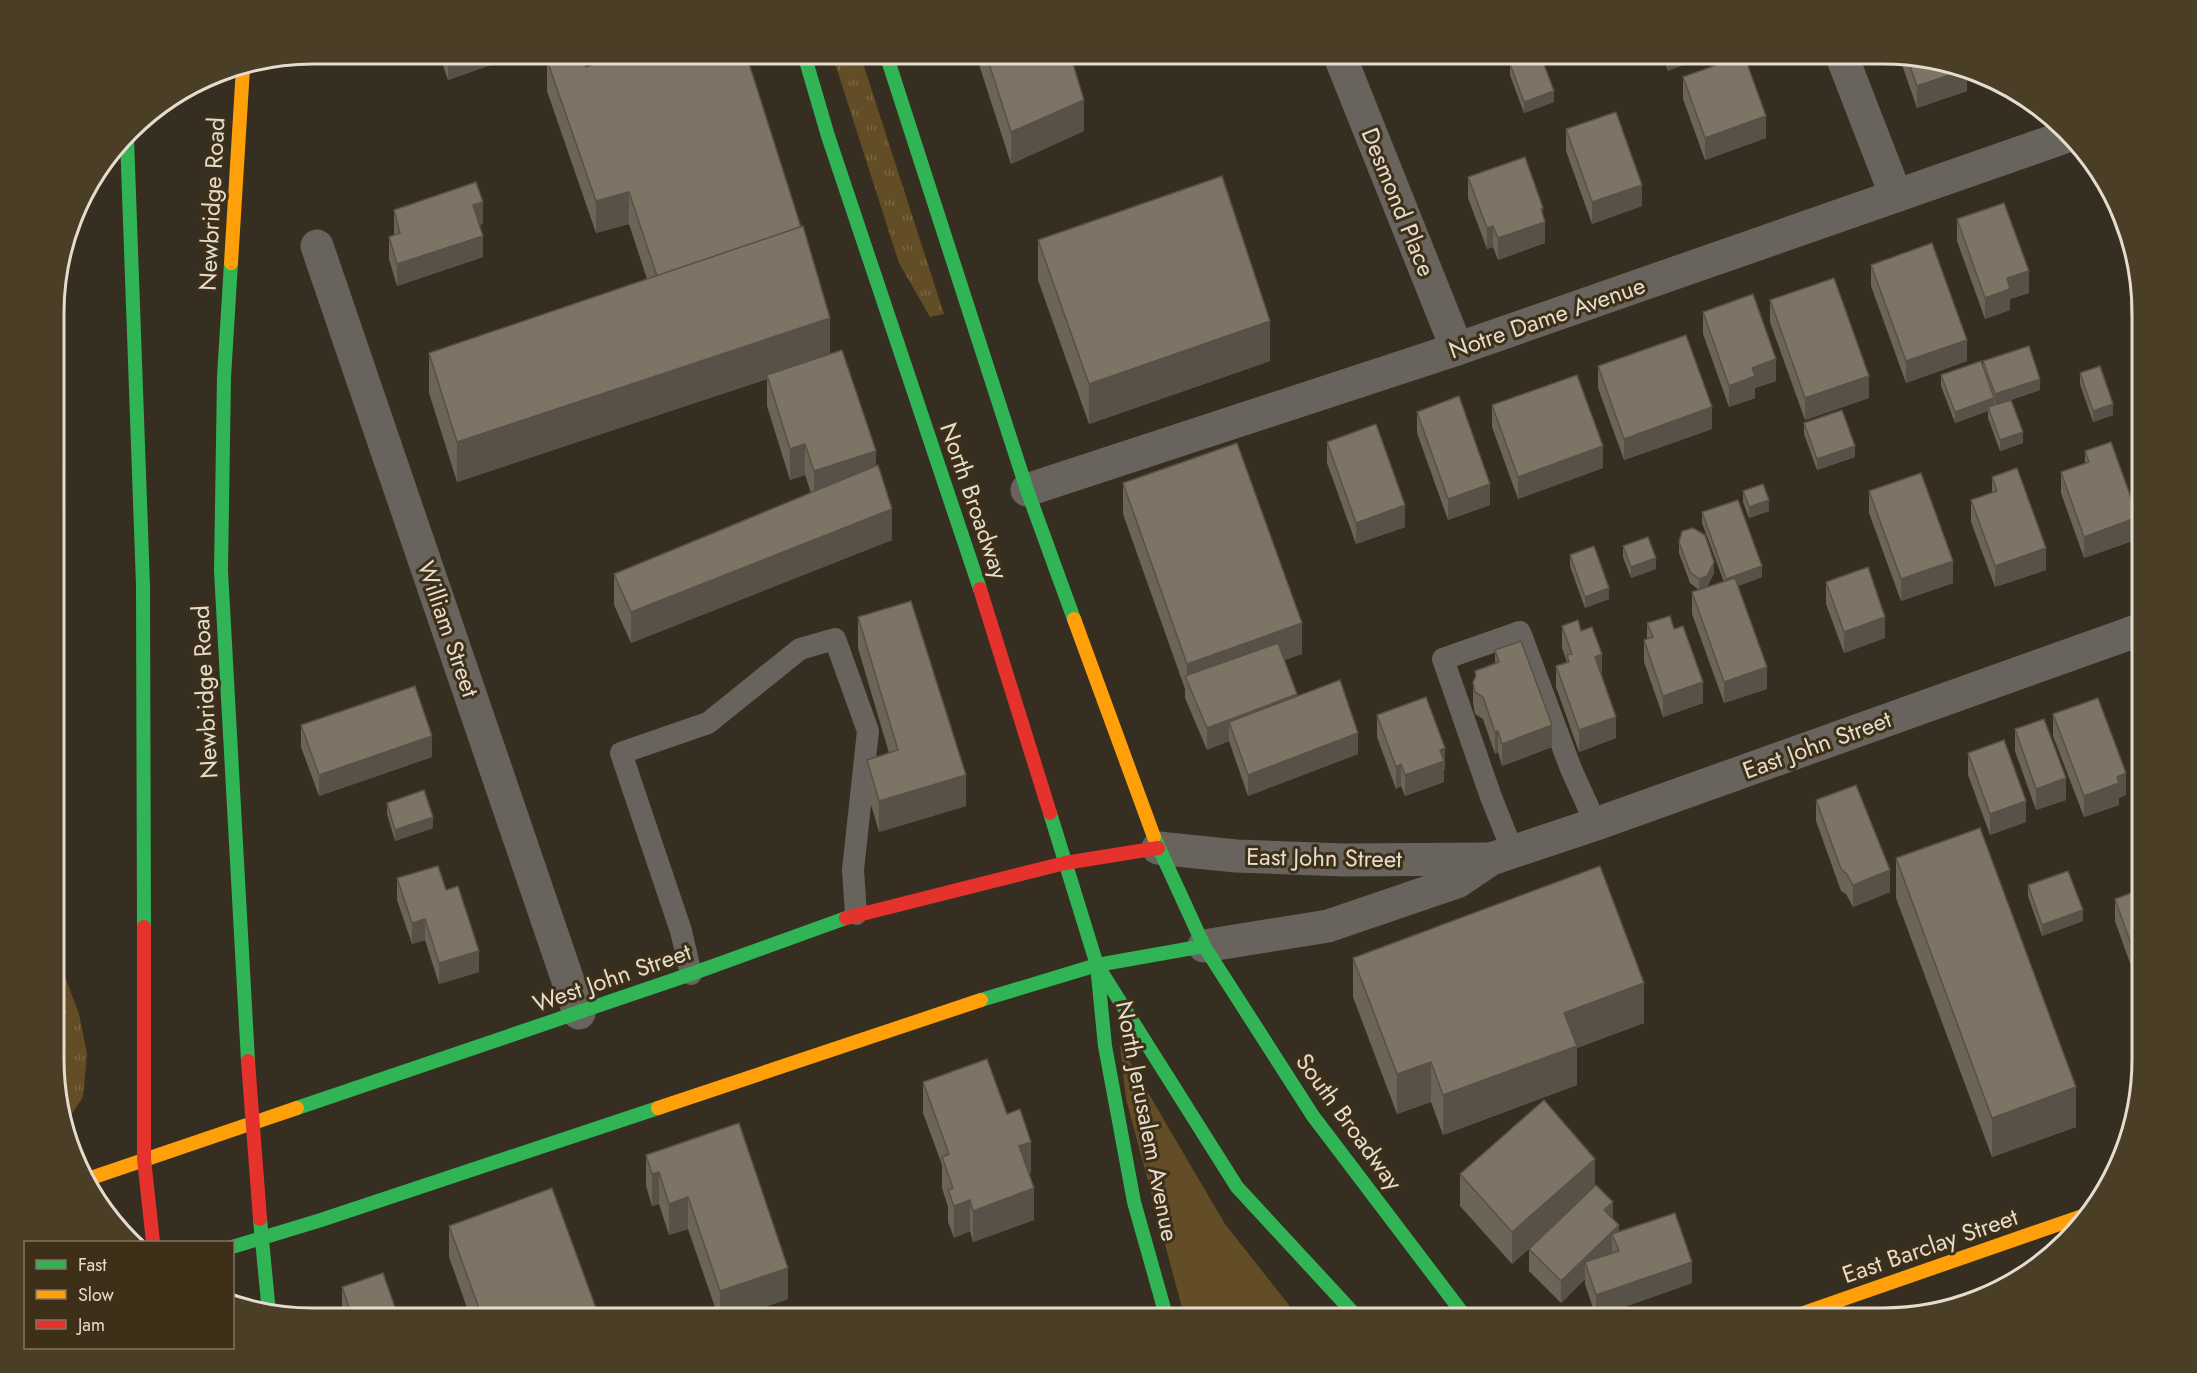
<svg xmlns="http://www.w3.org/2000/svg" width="2197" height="1373" viewBox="0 0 2197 1373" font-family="Jost,sans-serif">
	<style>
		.grass { fill: url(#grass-tufts) }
		.park { fill: #634d26 }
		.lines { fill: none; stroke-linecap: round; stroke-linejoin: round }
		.lane { stroke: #68645d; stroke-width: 22 }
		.street { stroke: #68645d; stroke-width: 33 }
		.fast { stroke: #30b455; stroke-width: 14 }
		.slow { stroke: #ff9f0a; stroke-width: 14 }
		.jam { stroke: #e5322d; stroke-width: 14 }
		.wall { fill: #6c6457 }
		.shaded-wall { fill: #585147 }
		.building { fill: #7e7465; stroke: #585147; stroke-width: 1.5 }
		.labels { text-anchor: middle; stroke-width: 6; stroke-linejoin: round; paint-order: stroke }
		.street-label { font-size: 24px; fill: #e5dcce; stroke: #3e3018 }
		.rim { fill: none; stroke: #e5dcce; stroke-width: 3 }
	</style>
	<defs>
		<pattern id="grass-tufts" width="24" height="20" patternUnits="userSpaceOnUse" patternTransform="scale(1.5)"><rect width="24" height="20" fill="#634d26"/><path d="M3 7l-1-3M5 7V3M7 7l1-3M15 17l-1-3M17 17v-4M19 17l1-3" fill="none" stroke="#796644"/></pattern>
	</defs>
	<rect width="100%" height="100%" fill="#362e20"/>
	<g class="grass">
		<polygon points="832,54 860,54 944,314 930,317 899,263"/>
		<polygon points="56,953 79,1014 87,1054 83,1097 67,1121 56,1093"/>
	</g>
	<polygon class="park" points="1120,1045 1225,1224 1300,1319 1185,1319 1126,1099"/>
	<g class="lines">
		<g class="lane">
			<polyline points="1513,852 1491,797 1443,659 1520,632 1571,769 1596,824"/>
			<polyline points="691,974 681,931 621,753 708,723 800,649 835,639 868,731 853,870 856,914"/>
		</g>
		<g class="street">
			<polyline points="1339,54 1457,349"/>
			<polyline points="1841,54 1896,196"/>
			<polyline points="317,246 579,1013"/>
			<polyline points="1027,490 1457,349 2065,137"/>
			<polyline points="1158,848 1236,856 1344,860 1491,859"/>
			<polyline points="1204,946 1328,926 1457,882 1491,859 1596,824 2142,629"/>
		</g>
		<g class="fast">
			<polyline points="804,54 828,136 980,589"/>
			<polyline points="886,54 1027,490 1074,619"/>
			<polyline points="127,138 143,585 144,927"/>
			<polyline points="231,263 224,377 221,571 248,1061"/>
			<polyline points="1050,813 1097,965 1237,1187 1359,1319"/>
			<polyline points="1154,837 1204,946 1313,1116 1467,1319"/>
			<polyline points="1097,965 1105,1046 1134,1202 1167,1319"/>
			<polyline points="981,1000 1097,965 1204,946"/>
			<polyline points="297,1108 691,974 846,918"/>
			<polyline points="260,1219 269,1313"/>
			<polyline points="232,1247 321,1220 658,1108"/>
		</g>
		<g class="slow">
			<polyline points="231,263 243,68"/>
			<polyline points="1074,619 1154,837"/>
			<polyline points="658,1108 981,1000"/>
			<polyline points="88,1179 297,1108"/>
			<polyline points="1786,1319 2088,1214"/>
		</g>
		<g class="jam">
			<polyline points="980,589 1050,813"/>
			<polyline points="846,918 1065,863 1158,848"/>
			<polyline points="144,927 144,1159 153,1242"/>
			<polyline points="248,1061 260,1219"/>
		</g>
	</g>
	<g class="wall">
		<polygon points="439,54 522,54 448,80"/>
		<polygon points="968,54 1070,54 1084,131 1011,164 976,55 969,57"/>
		<polygon points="1662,54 1710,54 1668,71"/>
		<polygon points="1899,56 1966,68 1967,91 1917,108"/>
		<polygon points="547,60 586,67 830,354 876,466 892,540 631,643 614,605 614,574 811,493 805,475 790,480 767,406 767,379 457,482 429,393 429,353 647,279 629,224 596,233 547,91"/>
		<polygon points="1510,64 1554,102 1524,113 1510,75"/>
		<polygon points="1683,77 1766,138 1705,160 1683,99"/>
		<polygon points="1566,129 1642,206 1592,224 1566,151"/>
		<polygon points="1468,177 1543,215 1545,243 1498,260 1493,247 1487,249 1468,198"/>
		<polygon points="2102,177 2108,183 2132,263 2128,265 2102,192"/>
		<polygon points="394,210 483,224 479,225 483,257 397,286 389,259 389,237 394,235"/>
		<polygon points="1957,219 2029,293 2010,299 2010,310 1985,319 1957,241"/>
		<polygon points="1038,240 1270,361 1089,424 1038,280"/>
		<polygon points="1871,265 1967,361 1906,383 1871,286"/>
		<polygon points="2142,299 2142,350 2130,314 2130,303"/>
		<polygon points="1770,300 1869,398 1805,420 1770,322"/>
		<polygon points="1703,312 1776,381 1755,388 1755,398 1729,407 1703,334"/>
		<polygon points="1983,361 2040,390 2011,400 2023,443 2000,451 1988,418 1988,411 1955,423 1941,386 1941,375 1983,368"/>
		<polygon points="1598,366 1712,429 1624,460 1598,388"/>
		<polygon points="2080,373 2113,415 2093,422 2080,384"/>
		<polygon points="1492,405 1603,468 1518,499 1492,427"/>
		<polygon points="1417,412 1490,505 1448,520 1417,433"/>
		<polygon points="1804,423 1855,457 1817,470 1804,434"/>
		<polygon points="1327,442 1405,527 1356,544 1327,463"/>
		<polygon points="2085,451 2138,539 2084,558 2061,493 2061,472 2085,463"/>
		<polygon points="1992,477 2046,570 1995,587 1971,522 1971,500 1992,493"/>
		<polygon points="1123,483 1302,654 1284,660 1297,696 1358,754 1248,796 1229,741 1207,750 1185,698 1185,689 1123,514"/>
		<polygon points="1743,491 1769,511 1749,518 1743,502"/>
		<polygon points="1869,491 1953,583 1901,601 1869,513"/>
		<polygon points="1702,512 1762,577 1738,586 1767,689 1724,703 1692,614 1692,592 1724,582 1702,523"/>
		<polygon points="1679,542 1714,573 1707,587 1699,590 1690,583 1679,553"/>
		<polygon points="1623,546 1656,569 1631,578 1623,557"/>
		<polygon points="1570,555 1609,599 1585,608 1570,566"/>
		<polygon points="1826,582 1885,638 1844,653 1826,604"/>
		<polygon points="858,617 966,806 879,832 867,791 867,760 889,753 858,648"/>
		<polygon points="1647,623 1703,703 1663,717 1644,662 1644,640 1647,639"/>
		<polygon points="1562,626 1581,631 1602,675 1616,738 1579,752 1556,687 1556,666 1567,662 1562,648"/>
		<polygon points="1495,650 1552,747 1502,766 1498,752 1495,754 1483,719 1475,714 1473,703 1473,682 1475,678 1475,671 1495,664"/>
		<polygon points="2142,691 2142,723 2139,714 2139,692"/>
		<polygon points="2053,714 2126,795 2119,798 2119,805 2084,817 2053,736"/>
		<polygon points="1377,715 1445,769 1444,770 1444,782 1405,796 1401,786 1396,789 1377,737"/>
		<polygon points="301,725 432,757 319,796 301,747"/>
		<polygon points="2015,729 2066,800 2036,810 2015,751"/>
		<polygon points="1968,753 2026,822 1990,835 1968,775"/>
		<polygon points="1816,800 1890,892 1853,907 1846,894 1841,891 1816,821"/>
		<polygon points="387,803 433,828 395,841 387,814"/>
		<polygon points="1896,858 2076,1127 1992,1157 1896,898"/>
		<polygon points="397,878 446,890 479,972 439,984 425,940 412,944 397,900"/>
		<polygon points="2028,885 2083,921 2042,936 2028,896"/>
		<polygon points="2142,889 2142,997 2115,921 2115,899"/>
		<polygon points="1353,958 1644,1023 1577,1048 1577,1085 1443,1135 1431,1102 1397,1114 1353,997"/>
		<polygon points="923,1082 1007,1114 1031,1173 1029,1174 1034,1220 973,1242 970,1231 954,1238 948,1222 948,1207 942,1188 942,1165 923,1113"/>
		<polygon points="646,1155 788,1299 730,1319 719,1319 688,1229 669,1235 659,1204 652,1206 646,1186"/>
		<polygon points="1460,1174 1595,1186 1619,1232 1692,1283 1596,1317 1585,1284 1585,1279 1561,1303 1529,1271 1529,1249 1540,1239 1512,1264 1460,1206"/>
		<polygon points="449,1226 600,1319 471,1319 449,1257"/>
		<polygon points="342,1287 399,1319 346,1319 342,1308"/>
	</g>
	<g class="shaded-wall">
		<polygon points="448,54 522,54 448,80"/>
		<polygon points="1419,54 1428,54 1419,57"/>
		<polygon points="1668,54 1710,54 1668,71"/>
		<polygon points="1967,69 1967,91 1917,108 1917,86"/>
		<polygon points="1554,91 1554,102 1524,113 1524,102"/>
		<polygon points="1084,100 1084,131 1011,164 1011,132"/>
		<polygon points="1766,116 1766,138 1705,160 1705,138"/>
		<polygon points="1642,185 1642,206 1592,224 1592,202"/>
		<polygon points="629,192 629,224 596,233 596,201"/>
		<polygon points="483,202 483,224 473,226 473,205"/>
		<polygon points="1543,208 1543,223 1545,222 1545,243 1498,260 1498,238"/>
		<polygon points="1493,226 1493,247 1487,249 1487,228"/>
		<polygon points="483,236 483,257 397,286 397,264"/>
		<polygon points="2128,248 2132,263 2128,265"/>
		<polygon points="2029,271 2029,293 2010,299 2010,310 1985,319 1985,298 2007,278"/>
		<polygon points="830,318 830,358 767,375 767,379 457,482 457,442"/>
		<polygon points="1270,321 1270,361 1089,424 1089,384"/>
		<polygon points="1967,340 1967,361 1906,383 1906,361"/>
		<polygon points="1776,359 1776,381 1755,388 1755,398 1729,407 1729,386 1752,368"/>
		<polygon points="1869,376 1869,398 1805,420 1805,398"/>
		<polygon points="2040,379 2040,390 1995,405 1995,394"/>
		<polygon points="1994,398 1994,409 1988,407 1988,411 1955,423 1955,412"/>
		<polygon points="2113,404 2113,415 2093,422 2093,411"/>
		<polygon points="1712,407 1712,429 1624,460 1624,439"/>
		<polygon points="2023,432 2023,443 2000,451 2000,440"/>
		<polygon points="805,444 805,475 790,480 790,449"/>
		<polygon points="1603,446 1603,468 1518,499 1518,477"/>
		<polygon points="1855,446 1855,457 1817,470 1817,459"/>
		<polygon points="876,451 876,482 814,502 814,471"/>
		<polygon points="1490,484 1490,505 1448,520 1448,499"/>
		<polygon points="1769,500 1769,511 1749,518 1749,507"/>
		<polygon points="1405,505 1405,527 1356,544 1356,523"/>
		<polygon points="892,509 892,540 631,643 631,612"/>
		<polygon points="2138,517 2138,539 2084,558 2084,537"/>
		<polygon points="2046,548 2046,570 1995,587 1995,566"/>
		<polygon points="1656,558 1656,569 1631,578 1631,567"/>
		<polygon points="1953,561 1953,583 1901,601 1901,579"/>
		<polygon points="1714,562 1714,573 1707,587 1699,590 1699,579"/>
		<polygon points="1762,566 1762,577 1726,590 1726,579"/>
		<polygon points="1609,588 1609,599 1585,608 1585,597"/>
		<polygon points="1885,617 1885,638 1844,653 1844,632"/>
		<polygon points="1302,623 1302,654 1192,693 1187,681 1187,664"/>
		<polygon points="1602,654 1602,675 1595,657"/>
		<polygon points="1767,667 1767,689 1724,703 1724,682"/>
		<polygon points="1703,682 1703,703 1663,717 1663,696"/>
		<polygon points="1297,694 1297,716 1229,722 1229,741 1207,750 1207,728"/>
		<polygon points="1616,717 1616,738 1579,752 1579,730"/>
		<polygon points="1552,725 1552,747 1502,766 1502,744"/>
		<polygon points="1498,731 1498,752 1495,754 1495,732"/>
		<polygon points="1358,733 1358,754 1248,796 1248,775"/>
		<polygon points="432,736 432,757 319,796 319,775"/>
		<polygon points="1445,748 1445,769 1444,770 1444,782 1405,796 1405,775"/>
		<polygon points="1401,764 1401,786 1396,789 1396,767"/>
		<polygon points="2126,773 2126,795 2119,798 2119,805 2084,817 2084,796 2117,777"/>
		<polygon points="966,775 966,806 879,832 879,801"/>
		<polygon points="2066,778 2066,800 2036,810 2036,789"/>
		<polygon points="2026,801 2026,822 1990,835 1990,814"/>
		<polygon points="433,817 433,828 395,841 395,830"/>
		<polygon points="1890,870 1890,892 1853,907 1853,885"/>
		<polygon points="2083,910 2083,921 2042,936 2042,925"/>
		<polygon points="425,919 425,940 412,944 412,923"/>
		<polygon points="479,951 479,972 439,984 439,963"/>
		<polygon points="1644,983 1644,1023 1577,1048 1577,1085 1443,1135 1443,1095 1564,1013"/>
		<polygon points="1431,1062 1431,1102 1397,1114 1397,1074"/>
		<polygon points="2076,1087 2076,1127 1992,1157 1992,1118"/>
		<polygon points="1031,1142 1031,1173 1019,1177 1019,1146"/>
		<polygon points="1595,1159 1595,1190 1512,1264 1512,1232"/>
		<polygon points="659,1172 659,1204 652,1206 652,1174"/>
		<polygon points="1034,1188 1034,1220 973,1242 973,1211"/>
		<polygon points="688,1197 688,1229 669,1235 669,1204"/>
		<polygon points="970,1200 970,1231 954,1238 954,1206"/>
		<polygon points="1613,1202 1613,1223 1604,1210"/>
		<polygon points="1619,1225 1619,1247 1612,1234 1612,1253 1585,1262 1585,1279 1561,1303 1561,1281"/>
		<polygon points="1692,1262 1692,1283 1596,1317 1596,1295"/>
		<polygon points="788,1268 788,1299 730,1319 720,1319 720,1291"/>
	</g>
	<g class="building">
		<polygon points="563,54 582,54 586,67 622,54 746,54 801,227 657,276 629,192 596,201 547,60"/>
		<polygon points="986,54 1070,54 1084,100 1011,132"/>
		<polygon points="1536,54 1540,54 1554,91 1524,102 1510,64"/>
		<polygon points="1744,55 1766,116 1705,138 1683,77"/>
		<polygon points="1907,58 1966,68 1967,69 1917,86"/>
		<polygon points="1616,112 1642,185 1592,202 1566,129"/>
		<polygon points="1525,157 1543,208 1541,209 1545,222 1498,238 1493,226 1487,228 1468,177"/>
		<polygon points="1222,176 1270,321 1089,384 1038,240"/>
		<polygon points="2105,180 2108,183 2118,215"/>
		<polygon points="476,182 483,202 473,205 483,236 397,264 389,237 400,233 394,210"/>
		<polygon points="2004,203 2029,271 2007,278 2010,289 1985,298 1957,219"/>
		<polygon points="803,226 830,318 457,442 429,353"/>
		<polygon points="1932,243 1967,340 1906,361 1871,265"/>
		<polygon points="1834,278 1869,376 1805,398 1770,300"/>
		<polygon points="1753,294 1776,359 1752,368 1755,376 1729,386 1703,312"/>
		<polygon points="2142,299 2142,339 2130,303"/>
		<polygon points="1686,335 1712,407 1624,439 1598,366"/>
		<polygon points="2029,346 2040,379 1995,394 1983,361"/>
		<polygon points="842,350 876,451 814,471 805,444 790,449 767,375"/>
		<polygon points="1981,361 1994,398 1955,412 1941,375"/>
		<polygon points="2100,366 2113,404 2093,411 2080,373"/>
		<polygon points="1577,375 1603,446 1518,477 1492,405"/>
		<polygon points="1459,396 1490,484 1448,499 1417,412"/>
		<polygon points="2011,400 2023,432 2000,440 1988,407"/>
		<polygon points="1842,410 1855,446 1817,459 1804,423"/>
		<polygon points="1376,424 1405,505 1356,523 1327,442"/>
		<polygon points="2111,442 2138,517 2084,537 2061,472 2089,462 2085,451"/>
		<polygon points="1237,443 1302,623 1187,664 1123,483"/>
		<polygon points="878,465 892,509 631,612 614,574"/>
		<polygon points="2017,468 2046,548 1995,566 1971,500 1997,491 1992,477"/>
		<polygon points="1921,473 1953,561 1901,579 1869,491"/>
		<polygon points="1763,484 1769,500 1749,507 1743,491"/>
		<polygon points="1738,500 1762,566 1726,579 1702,512"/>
		<polygon points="1693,528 1705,535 1714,562 1707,576 1699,579 1690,572 1679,542 1682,531"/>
		<polygon points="1648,537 1656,558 1631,567 1623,546"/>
		<polygon points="1594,546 1609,588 1585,597 1570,555"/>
		<polygon points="1868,567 1885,617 1844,632 1826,582"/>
		<polygon points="1735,578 1767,667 1724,682 1692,592"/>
		<polygon points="911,601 966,775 879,801 867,760 898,750 858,617"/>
		<polygon points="1670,616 1674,629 1683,626 1703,682 1663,696 1644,640 1653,637 1647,623"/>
		<polygon points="1578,620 1581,631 1592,627 1602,654 1595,657 1616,717 1579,730 1556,666 1569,662 1567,655 1572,654 1562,626"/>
		<polygon points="1521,641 1552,725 1502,744 1498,731 1495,732 1483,697 1475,692 1473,682 1476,676 1475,671 1499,662 1495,650"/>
		<polygon points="1278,643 1297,694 1207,728 1185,676"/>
		<polygon points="1340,680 1358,733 1248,775 1229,722"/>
		<polygon points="415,686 432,736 319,775 301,725"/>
		<polygon points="2142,691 2142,702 2139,692"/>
		<polygon points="1426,697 1445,748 1440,750 1444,761 1405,775 1401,764 1396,767 1377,715"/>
		<polygon points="2098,698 2126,773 2117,777 2119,783 2084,796 2053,714"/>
		<polygon points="2044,719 2066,778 2036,789 2015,729"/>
		<polygon points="2004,740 2026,801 1990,814 1968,753"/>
		<polygon points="1856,785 1890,870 1853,885 1846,873 1841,869 1816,800"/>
		<polygon points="424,790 433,817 395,830 387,803"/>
		<polygon points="1980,828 2076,1087 1992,1118 1896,858"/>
		<polygon points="438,866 446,890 458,886 479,951 439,963 425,919 412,923 397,878"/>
		<polygon points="1600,866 1644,983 1564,1013 1577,1046 1443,1095 1431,1062 1397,1074 1353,958"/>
		<polygon points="2068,871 2083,910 2042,925 2028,885"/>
		<polygon points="2142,889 2142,975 2115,899"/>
		<polygon points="987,1059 1007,1114 1020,1109 1031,1142 1019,1146 1034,1188 973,1211 970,1200 954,1206 948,1190 953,1188 942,1157 949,1154 923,1082"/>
		<polygon points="1544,1100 1595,1159 1512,1232 1460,1174"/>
		<polygon points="739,1123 788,1268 720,1291 688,1197 669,1204 659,1172 652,1174 646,1155"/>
		<polygon points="1596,1185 1613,1202 1604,1210 1619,1225 1561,1281 1529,1249"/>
		<polygon points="552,1188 600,1319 483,1319 449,1226"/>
		<polygon points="1675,1213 1692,1262 1596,1295 1585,1262 1619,1251 1612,1234"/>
		<polygon points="383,1273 399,1319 353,1319 342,1287"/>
	</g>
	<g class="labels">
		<g class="street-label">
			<text transform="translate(1398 202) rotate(68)" y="8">Desmond Place</text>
			<text transform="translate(212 204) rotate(-87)" y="8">Newbridge Road</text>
			<text transform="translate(1547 318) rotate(-19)" y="8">Notre Dame Avenue</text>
			<text transform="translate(974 501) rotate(71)" y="8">North Broadway</text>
			<text transform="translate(448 629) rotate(71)" y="8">William Street</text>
			<text transform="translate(205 692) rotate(-93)" y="8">Newbridge Road</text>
			<text transform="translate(1817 745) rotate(-20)" y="8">East John Street</text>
			<text transform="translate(1324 858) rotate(1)" y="8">East John Street</text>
			<text transform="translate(612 978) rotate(-19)" y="8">West John Street</text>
			<text transform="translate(1147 1121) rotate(79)" y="8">North Jerusalem Avenue</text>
			<text transform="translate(1349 1122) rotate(54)" y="8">South Broadway</text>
			<text transform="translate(1930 1246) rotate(-19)" y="8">East Barclay Street</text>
		</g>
	</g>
	<path d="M0 0H2197V1373H0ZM313 64H1883A249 249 0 0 1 2132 313V1059A249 249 0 0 1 1883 1308H313A249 249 0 0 1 64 1059V313A249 249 0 0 1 313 64Z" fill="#4b3e27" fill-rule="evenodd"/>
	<path class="rim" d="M313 64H1883A249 249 0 0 1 2132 313V1059A249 249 0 0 1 1883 1308H313A249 249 0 0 1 64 1059V313A249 249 0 0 1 313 64Z"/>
	<rect x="24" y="1241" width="210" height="108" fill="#3e3018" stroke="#817561" stroke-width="1.5"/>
	<rect x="36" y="1260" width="30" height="9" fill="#30b455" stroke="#817561" stroke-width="1.5"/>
	<text x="78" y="1271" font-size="18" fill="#e5dcce">Fast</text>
	<rect x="36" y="1290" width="30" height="9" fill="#ff9f0a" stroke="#817561" stroke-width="1.5"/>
	<text x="78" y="1301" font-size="18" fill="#e5dcce">Slow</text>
	<rect x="36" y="1320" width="30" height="9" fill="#e5322d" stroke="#817561" stroke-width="1.5"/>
	<text x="78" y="1331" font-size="18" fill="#e5dcce">Jam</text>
</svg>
